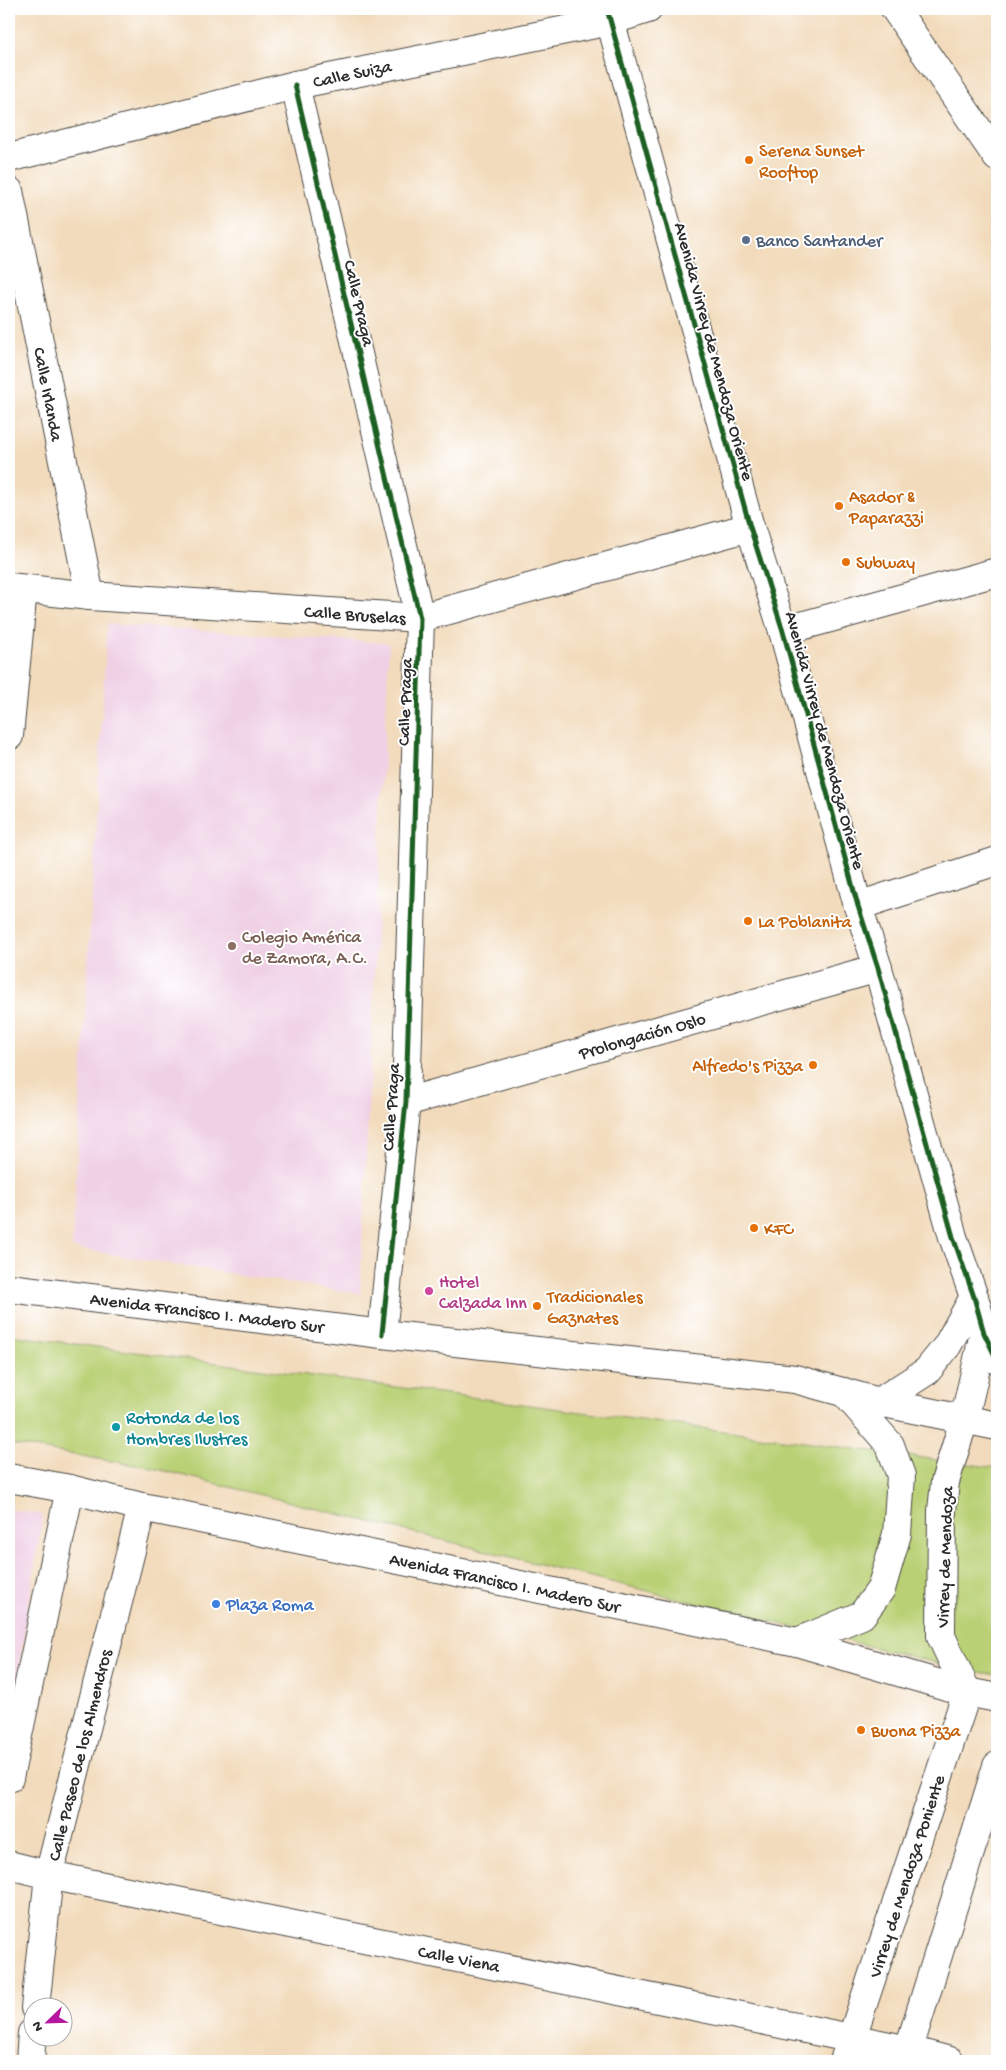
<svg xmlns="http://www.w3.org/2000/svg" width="1006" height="2070" viewBox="0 0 1006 2070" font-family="'Gochi Hand',sans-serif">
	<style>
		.built { fill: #efd0e5 }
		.park { fill: #b9d075; stroke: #727e50 }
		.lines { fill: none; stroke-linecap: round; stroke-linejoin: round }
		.street-casing { stroke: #494541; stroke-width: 30 }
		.secondary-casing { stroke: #494541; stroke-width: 30 }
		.primary-casing { stroke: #494541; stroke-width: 30 }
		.street { stroke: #fff; stroke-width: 28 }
		.secondary { stroke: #fff; stroke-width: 28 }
		.primary { stroke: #fff; stroke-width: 28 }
		.cycleway-casing { stroke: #fff; stroke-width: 8 }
		.cycleway { stroke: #1b5e20; stroke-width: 5 }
		.food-dot { fill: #e8710a; stroke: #fff; stroke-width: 2 }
		.service-dot { fill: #5c6f8a; stroke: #fff; stroke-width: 2 }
		.education-dot { fill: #8d6e63; stroke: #fff; stroke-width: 2 }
		.hotel-dot { fill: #d1479c; stroke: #fff; stroke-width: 2 }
		.culture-dot { fill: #0f9aa8; stroke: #fff; stroke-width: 2 }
		.shop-dot { fill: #3f7fe0; stroke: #fff; stroke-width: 2 }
		.labels { text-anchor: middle; stroke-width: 4; stroke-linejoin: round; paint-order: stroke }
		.street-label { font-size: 18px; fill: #2b2b2b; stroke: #fff }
		.food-label { font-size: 18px; fill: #c56008; stroke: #fff; text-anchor: start }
		.service-label { font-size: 18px; fill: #4e5e75; stroke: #fff; text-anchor: start }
		.education-label { font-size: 18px; fill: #785e54; stroke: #fff; text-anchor: start }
		.hotel-label { font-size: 18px; fill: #b23c85; stroke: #fff; text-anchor: start }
		.culture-label { font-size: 18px; fill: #0d838f; stroke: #fff; text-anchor: start }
		.shop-label { font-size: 18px; fill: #366cbe; stroke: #fff; text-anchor: start }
	</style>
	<rect width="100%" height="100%" fill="#fff"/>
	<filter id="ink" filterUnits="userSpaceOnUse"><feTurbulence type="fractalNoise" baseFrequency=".02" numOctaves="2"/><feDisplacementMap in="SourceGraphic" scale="10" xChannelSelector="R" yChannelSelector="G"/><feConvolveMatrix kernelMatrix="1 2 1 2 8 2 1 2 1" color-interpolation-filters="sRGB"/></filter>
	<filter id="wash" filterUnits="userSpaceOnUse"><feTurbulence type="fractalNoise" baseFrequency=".0096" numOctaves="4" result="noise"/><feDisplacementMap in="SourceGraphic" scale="20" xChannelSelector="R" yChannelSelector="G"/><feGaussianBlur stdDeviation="1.12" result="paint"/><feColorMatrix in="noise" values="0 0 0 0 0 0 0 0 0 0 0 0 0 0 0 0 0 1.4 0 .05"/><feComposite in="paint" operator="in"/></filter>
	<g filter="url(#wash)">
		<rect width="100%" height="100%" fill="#f2dbbc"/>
		<g class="built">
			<polygon points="107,624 389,643 360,1294 72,1248"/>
			<polygon points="9,1509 43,1515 9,1730"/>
		</g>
		<polygon class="park" points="9,1335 997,1468 997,1675 965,1670 153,1468 9,1444"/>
	</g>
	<g filter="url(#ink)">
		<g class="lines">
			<defs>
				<g id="street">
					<polyline points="895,9 997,157"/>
					<polyline points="295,85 420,618 406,1102 382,1334"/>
					<polyline points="9,158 295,85 610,21 648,9"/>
					<polyline points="9,191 90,596"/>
					<polyline points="9,587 90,596 420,618 750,527"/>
					<polyline points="783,631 997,572"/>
					<polyline points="9,736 23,589"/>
					<polyline points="858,906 997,861"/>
					<polyline points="406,1102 878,968"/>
					<polyline points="9,1778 70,1489"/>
					<polyline points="9,1865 49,1875 909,2050 950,2061"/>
					<polyline points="35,2008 49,1875 142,1507"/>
					<polyline points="30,2061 32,2033"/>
				</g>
				<g id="secondary">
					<polyline points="607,9 750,527 783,631 858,906 878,968 953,1237 974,1297 984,1333 997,1360"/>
					<polyline points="844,2061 967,1692 941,1636 942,1511 945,1482 964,1420 984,1333"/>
					<polyline points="905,2061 997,1766"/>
				</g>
				<g id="primary">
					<polyline points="9,1288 382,1334 795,1379 879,1402 997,1426"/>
					<polyline points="879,1402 927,1371 947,1346 974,1297"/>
					<polyline points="9,1478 70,1489 142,1507 797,1642 967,1692 997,1698"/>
					<polyline points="797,1642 862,1615 881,1589 897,1534 901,1476 890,1445 844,1392"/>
				</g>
			</defs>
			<use href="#street" class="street-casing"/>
			<use href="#secondary" class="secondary-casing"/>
			<use href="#primary" class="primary-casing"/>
			<use href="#street" class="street"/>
			<use href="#secondary" class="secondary"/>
			<use href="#primary" class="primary"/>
			<defs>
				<g id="cycleway">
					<polyline points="607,9 750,527 783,631 858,906 878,968 953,1237 974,1297 984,1333 997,1360"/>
					<polyline points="295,85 420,618 406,1102 382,1334"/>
				</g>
			</defs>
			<use href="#cycleway" class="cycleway-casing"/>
			<use href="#cycleway" class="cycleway"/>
		</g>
	</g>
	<g class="food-dot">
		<circle cx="749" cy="160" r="5"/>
		<circle cx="839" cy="506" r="5"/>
		<circle cx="846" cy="562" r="5"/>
		<circle cx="748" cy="921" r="5"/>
		<circle cx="813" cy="1065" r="5"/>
		<circle cx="754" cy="1228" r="5"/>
		<circle cx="537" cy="1306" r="5"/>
		<circle cx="861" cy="1730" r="5"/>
	</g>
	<circle class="service-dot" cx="746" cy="240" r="5"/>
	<circle class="education-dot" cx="232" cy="946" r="5"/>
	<circle class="hotel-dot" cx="429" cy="1291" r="5"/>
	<circle class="culture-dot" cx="116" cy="1427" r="5"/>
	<circle class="shop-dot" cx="216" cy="1604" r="5"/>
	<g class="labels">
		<g class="street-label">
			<text transform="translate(352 73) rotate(-12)" y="6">Calle Suiza</text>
			<text transform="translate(360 303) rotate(77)" y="6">Calle Praga</text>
			<text transform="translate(715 351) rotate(75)" y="6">Avenida Virrey de Mendoza Oriente</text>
			<text transform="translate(49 394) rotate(79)" y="6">Calle Irlanda</text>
			<text transform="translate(355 614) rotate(4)" y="6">Calle Bruselas</text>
			<text transform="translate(404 702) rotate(-88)" y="6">Calle Praga</text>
			<text transform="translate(826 740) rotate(75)" y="6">Avenida Virrey de Mendoza Oriente</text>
			<text transform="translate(642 1035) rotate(-16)" y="6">Prolongación Oslo</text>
			<text transform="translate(390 1107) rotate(-86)" y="6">Calle Praga</text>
			<text transform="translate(207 1312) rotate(7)" y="6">Avenida Francisco I. Madero Sur</text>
			<text transform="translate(944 1557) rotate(-88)" y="6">Virrey de Mendoza</text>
			<text transform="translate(505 1582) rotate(12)" y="6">Avenida Francisco I. Madero Sur</text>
			<text transform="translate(79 1755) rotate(-76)" y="6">Calle Paseo de los Almendros</text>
			<text transform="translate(906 1876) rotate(-72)" y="6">Virrey de Mendoza Poniente</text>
			<text transform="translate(459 1958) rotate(11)" y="6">Calle Viena</text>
		</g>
		<g class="food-label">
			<text x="759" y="156">Serena Sunset<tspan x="759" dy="21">Rooftop</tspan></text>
			<text x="849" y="502">Asador &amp;<tspan x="849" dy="21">Paparazzi</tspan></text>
			<text x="856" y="568">Subway</text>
			<text x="758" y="927">La Poblanita</text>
			<text x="803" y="1071" text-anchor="end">Alfredo's Pizza</text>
			<text x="764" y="1234">KFC</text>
			<text x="547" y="1302">Tradicionales<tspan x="547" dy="21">Gaznates</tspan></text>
			<text x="871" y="1736">Buona Pizza</text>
		</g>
		<g class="service-label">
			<text x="756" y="246">Banco Santander</text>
		</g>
		<g class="education-label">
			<text x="242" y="942">Colegio América<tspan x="242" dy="21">de Zamora, A.C.</tspan></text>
		</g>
		<g class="hotel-label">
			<text x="439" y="1287">Hotel<tspan x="439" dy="21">Calzada Inn</tspan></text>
		</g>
		<g class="culture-label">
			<text x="126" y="1423">Rotonda de los<tspan x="126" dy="21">Hombres Ilustres</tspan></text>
		</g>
		<g class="shop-label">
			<text x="226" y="1610">Plaza Roma</text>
		</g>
	</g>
	<rect width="1006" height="2070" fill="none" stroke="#fff" stroke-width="30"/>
	<g transform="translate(48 2022) rotate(247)"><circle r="24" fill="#ffffff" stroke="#aaaaaa"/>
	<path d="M0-4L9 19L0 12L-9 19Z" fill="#b5179e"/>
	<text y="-8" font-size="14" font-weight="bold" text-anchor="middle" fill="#2b2b2b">N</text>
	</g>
</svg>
